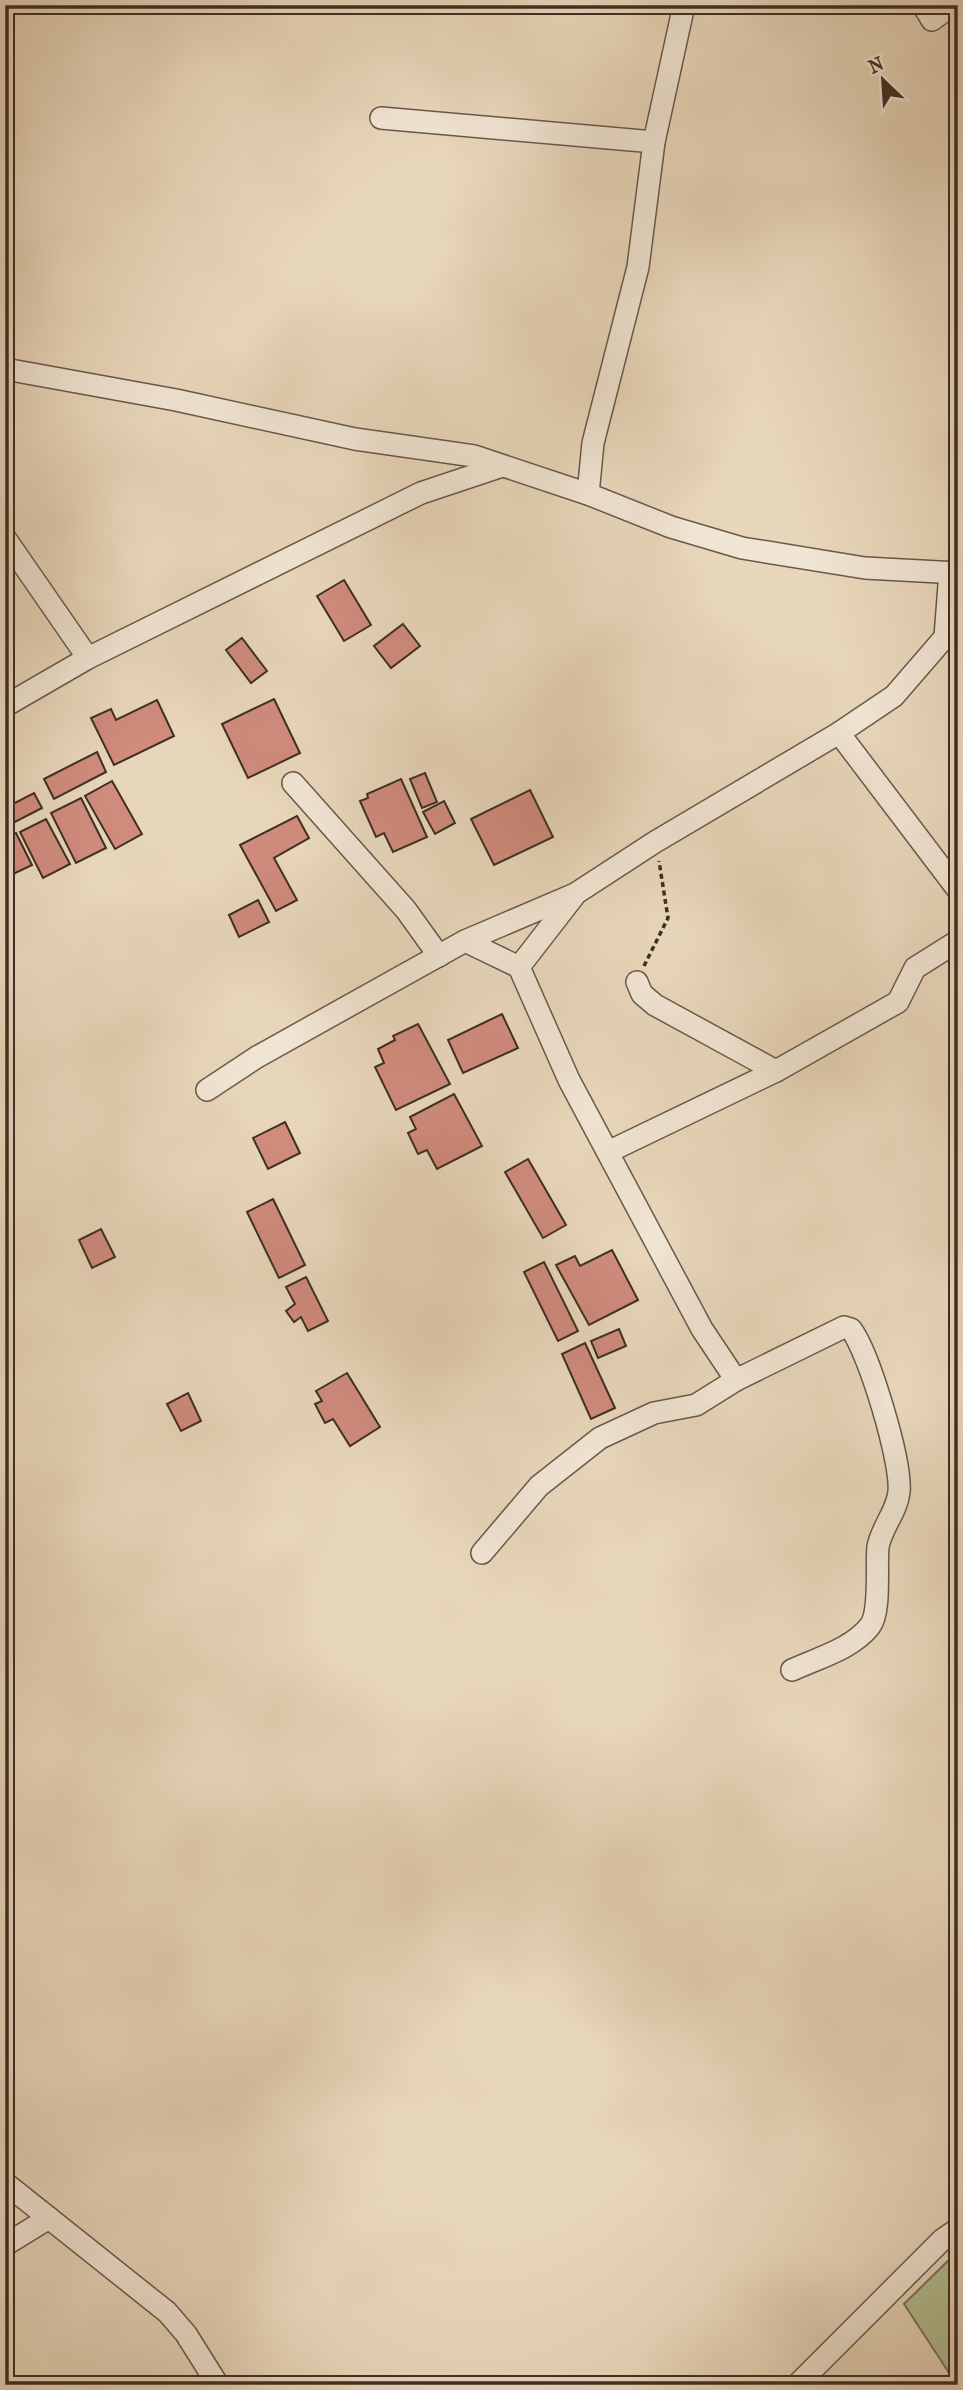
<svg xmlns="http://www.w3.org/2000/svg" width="963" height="2390" viewBox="0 0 963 2390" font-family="'IM FELL French Canon',serif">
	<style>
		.green { fill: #b3be92; stroke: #78765b; stroke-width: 2 }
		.building { fill: #d08b7d; stroke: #3e2f24; stroke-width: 2 }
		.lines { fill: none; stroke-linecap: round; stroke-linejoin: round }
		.minor-casing { stroke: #68594a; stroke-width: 24 }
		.path { stroke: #3e2f24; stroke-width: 3.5; stroke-dasharray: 5 3.5; stroke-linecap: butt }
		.minor { stroke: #f0e4d2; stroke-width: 21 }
	</style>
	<rect width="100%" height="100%" fill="#e8d6ba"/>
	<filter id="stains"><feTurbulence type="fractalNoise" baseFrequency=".00286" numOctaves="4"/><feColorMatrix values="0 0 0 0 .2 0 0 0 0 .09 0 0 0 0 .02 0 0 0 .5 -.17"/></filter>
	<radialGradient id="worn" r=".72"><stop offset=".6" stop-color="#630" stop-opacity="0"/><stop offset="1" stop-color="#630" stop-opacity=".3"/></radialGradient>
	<polygon class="green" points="958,2251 958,2385 957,2385 904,2304"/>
	<g class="building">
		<polygon points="344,580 371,625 344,641 317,596"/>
		<polygon points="403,624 420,646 391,668 374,646"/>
		<polygon points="242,638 267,671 251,683 226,650"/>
		<polygon points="274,699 300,753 248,778 222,724"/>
		<polygon points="157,700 174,736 114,765 91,718 111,709 116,720"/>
		<polygon points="97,752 106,772 54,799 44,779"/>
		<polygon points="425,773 437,802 422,808 410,779"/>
		<polygon points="401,779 427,837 393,852 384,833 376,837 360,801 368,798 367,794"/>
		<polygon points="112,781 142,834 115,849 85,796"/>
		<polygon points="530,790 553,837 494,865 471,819"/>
		<polygon points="34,793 42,808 13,823 5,808"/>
		<polygon points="81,798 106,848 76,863 51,813"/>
		<polygon points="444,801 455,823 435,834 423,812"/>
		<polygon points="297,816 309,838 274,858 297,900 276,911 240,845"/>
		<polygon points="46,819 70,864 43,878 20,832"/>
		<polygon points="16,833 32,865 7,877 5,838"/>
		<polygon points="258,900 269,922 239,937 229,915"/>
		<polygon points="502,1014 518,1048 463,1073 448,1040"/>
		<polygon points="418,1024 450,1084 396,1110 375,1067 384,1063 378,1049 395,1040 393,1036"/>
		<polygon points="454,1094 482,1146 437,1169 427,1150 418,1154 408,1133 416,1129 410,1117"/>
		<polygon points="285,1122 300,1153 268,1169 253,1138"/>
		<polygon points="528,1159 566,1225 543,1238 505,1172"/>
		<polygon points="273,1199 305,1265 279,1278 247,1212"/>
		<polygon points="101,1229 115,1257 92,1268 79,1240"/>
		<polygon points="612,1250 638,1300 589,1325 556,1265 575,1256 580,1266"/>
		<polygon points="544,1262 578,1331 558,1341 524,1272"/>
		<polygon points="306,1277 328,1321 308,1331 301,1317 294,1322 286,1311 295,1304 286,1287"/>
		<polygon points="619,1329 626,1346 598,1358 591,1341"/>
		<polygon points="585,1343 615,1408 591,1419 562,1354"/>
		<polygon points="347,1373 380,1427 350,1446 333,1419 325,1423 315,1404 322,1401 316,1391"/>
		<polygon points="188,1393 201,1421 181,1431 167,1404"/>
	</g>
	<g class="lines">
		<defs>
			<g id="minor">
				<polyline points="923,5 932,20 952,5"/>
				<polyline points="381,118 654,142"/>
				<polyline points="5,369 176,400 355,439 474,456 588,494 671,527 742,548 865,568 958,573"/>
				<polyline points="588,494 593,443 638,267 654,142 684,5"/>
				<polyline points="5,538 88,658"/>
				<polyline points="5,706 88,658 421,493 502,466"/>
				<polyline points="839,733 958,890"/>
				<polyline points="293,783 406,910 439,956"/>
				<polyline points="465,941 519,967 569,1080 702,1329 736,1380"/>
				<polyline points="519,967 574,896"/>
				<polyline points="637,982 642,994 655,1005 776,1071"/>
				<polyline points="207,1090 257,1057 465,941 575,894 655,842 839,733 894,696 945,637 950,572"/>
				<polyline points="608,1152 776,1071 898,1002 915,968 958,941"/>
				<path d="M482,1553L539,1486L600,1438L654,1413L696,1405L736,1380L844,1327L851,1329C869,1353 902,1462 899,1492C897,1512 881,1528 878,1547C876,1566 881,1612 870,1626C852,1649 818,1658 792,1670"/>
				<polyline points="5,2183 167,2312 186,2334 218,2385"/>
				<polyline points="5,2245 49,2218"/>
				<polyline points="797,2385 942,2240 958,2229"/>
			</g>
		</defs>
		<use href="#minor" class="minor-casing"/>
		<polyline class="path" points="644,966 668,918 659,861"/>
		<use href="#minor" class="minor"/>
	</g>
	<rect width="963" height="2390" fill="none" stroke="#e8d6ba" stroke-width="28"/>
	<rect x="7" y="7" width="949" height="2376" fill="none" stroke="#3e2f24" stroke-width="3.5"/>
	<rect x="14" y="14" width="935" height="2362" fill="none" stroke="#3e2f24" stroke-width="2"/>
	<g transform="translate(883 80) rotate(335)" stroke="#f0e4d2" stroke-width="5" paint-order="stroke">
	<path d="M0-5L12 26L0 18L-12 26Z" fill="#3e2f24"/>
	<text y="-10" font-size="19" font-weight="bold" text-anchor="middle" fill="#3e2f24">N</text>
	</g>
	<rect width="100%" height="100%" filter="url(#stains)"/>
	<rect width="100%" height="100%" fill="url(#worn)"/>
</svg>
